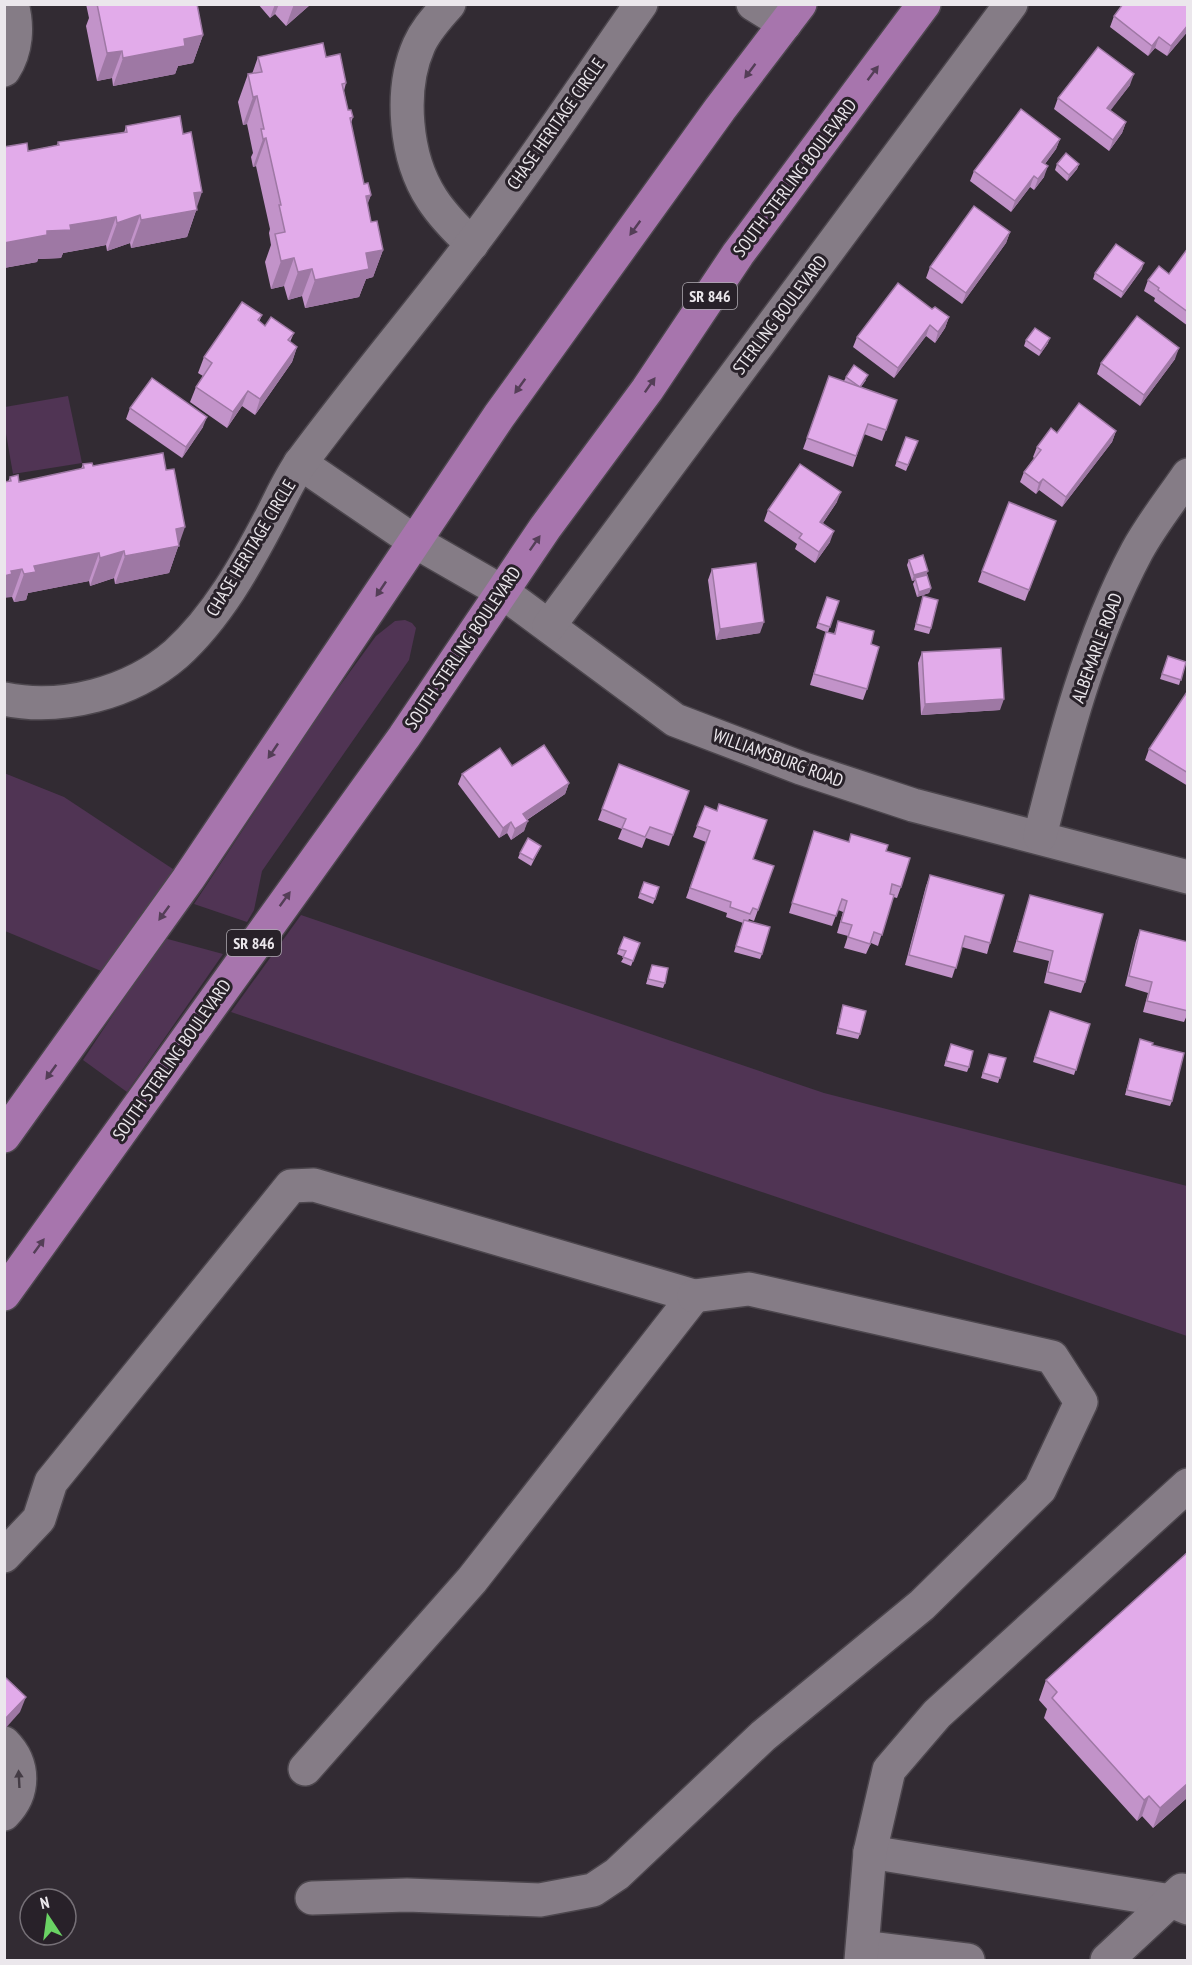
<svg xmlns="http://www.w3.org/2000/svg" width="1192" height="1965" viewBox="0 0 1192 1965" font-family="'PT Sans Narrow',sans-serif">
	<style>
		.green { fill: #503454 }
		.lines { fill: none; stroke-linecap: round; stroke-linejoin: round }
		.minor-casing { stroke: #4c464d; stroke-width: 36 }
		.major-casing { stroke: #4c464d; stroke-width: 36 }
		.minor { stroke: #857c86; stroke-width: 33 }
		.major { stroke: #a775ad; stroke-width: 33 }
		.wall { fill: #c293c9 }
		.shaded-wall { fill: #9e78a4 }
		.building { fill: #e2abea; stroke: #9e78a4; stroke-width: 1.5 }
		.oneway { fill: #543e57 }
		.oneway2 { fill: #443c45 }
		.labels { text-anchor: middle; stroke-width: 6; stroke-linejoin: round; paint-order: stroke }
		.shield { fill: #282129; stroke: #b0acb2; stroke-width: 1.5 }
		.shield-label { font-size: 16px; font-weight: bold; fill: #ebe7ec }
		.street-label { font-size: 18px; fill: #ebe7ec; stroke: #282129 }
	</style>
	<rect width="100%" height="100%" fill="#322b33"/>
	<g class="green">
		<polygon points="68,396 82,463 13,474 5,428 5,407"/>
		<polygon points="405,620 412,623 416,628 409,660 262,871 254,910 247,922 194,904 320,713 376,636 395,621"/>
		<polygon points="4,773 64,797 188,879 118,978 5,931"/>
		<polygon points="301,915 824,1093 1187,1186 1187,1336 231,1012"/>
		<polygon points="164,938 223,954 127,1092 83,1060"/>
	</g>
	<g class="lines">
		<defs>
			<g id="minor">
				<path d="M449,4C438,17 426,29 419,45C399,90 405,158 432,199C443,216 457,230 472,244"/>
				<polyline points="753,4 785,24"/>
				<path d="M4,70C17,50 18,26 12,4"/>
				<polyline points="300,463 414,541 501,591 675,720 801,768 913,805 1188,877"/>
				<polyline points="549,626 1011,4"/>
				<path d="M4,699C62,711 131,693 176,654C217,617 246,565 271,517C281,498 290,477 302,461C356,388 415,318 470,246C530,168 584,85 641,4"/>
				<path d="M1040,836C1064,740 1090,639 1137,551C1151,525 1171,500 1188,475"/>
				<polyline points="4,1556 39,1519 51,1482 291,1186 314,1185 694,1296 472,1580 305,1769"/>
				<path d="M4,1743C25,1764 25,1793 4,1814"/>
				<polyline points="870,1852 1171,1901 1188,1908"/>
				<polyline points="312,1898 407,1895 540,1900 593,1890 617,1874 763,1736 922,1605 1040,1489 1081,1402 1052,1357 749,1289 694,1296"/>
				<polyline points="863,1947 968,1960"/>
				<polyline points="861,1960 870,1852 889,1770 937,1714 1188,1485"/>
				<polyline points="1107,1960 1182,1890"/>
			</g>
			<g id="major">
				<polyline points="4,1136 188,879 499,416 720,109 800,4"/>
				<polyline points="4,1294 404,737 545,528 647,390 738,254 924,4"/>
			</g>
		</defs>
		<use href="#minor" class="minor-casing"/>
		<use href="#major" class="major-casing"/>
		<use href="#minor" class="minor"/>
		<use href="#major" class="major"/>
	</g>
	<g class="wall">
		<polygon points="86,4 197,4 203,35 193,63 178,66 175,74 113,86 112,78 97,81 86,26 89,18"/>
		<polygon points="258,4 311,4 286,26 275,14 270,18"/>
		<polygon points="1188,4 1188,31 1167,56 1155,48 1148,56 1110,27 1114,16"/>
		<polygon points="258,57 326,57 346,83 344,91 348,110 353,117 351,123 364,184 371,195 367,204 371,222 383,250 373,277 366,279 359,297 305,308 302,296 288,300 284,286 271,289 265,262 271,245 269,233 270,229 256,166 253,167 251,157 253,153 247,124 243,125 238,102 248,74 252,74"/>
		<polygon points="1130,85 1110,110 1126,122 1122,133 1109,151 1054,109 1058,98"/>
		<polygon points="126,126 197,208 187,237 131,248 130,243 107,251 106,245 91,248 63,253 61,258 38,259 37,262 4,268 4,147 28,151 57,145 58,142 124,133"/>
		<polygon points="1060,139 1056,149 1045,164 1044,177 1034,190 1030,187 1011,212 970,181 974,171"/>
		<polygon points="1057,164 1079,164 1077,169 1067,181 1055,170"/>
		<polygon points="1010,232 1006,243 962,304 926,278 930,267"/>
		<polygon points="1188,248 1188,326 1154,301 1155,298 1144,291 1148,280 1169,274"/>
		<polygon points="1142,269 1121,298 1093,279 1095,273"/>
		<polygon points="932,309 949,317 945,328 935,343 926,336 894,378 853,347 857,337"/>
		<polygon points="262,315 259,322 265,326 294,333 290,342 297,347 292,362 255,415 242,406 227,428 190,402 196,387 203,376 198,373 204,357"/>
		<polygon points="1026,340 1048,343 1039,356 1024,346"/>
		<polygon points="1175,359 1140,406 1097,374 1101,363"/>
		<polygon points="846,377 866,380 861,387 897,400 882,441 864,434 853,467 803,449 807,438 844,381"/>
		<polygon points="130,408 203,427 182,458 126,419"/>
		<polygon points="1116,431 1112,442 1062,507 1039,490 1036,494 1020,482 1024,472 1034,458 1033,457 1037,447 1057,433"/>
		<polygon points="906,437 918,441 906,471 895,466"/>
		<polygon points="83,464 93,466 179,544 169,573 115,584 114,578 90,586 89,581 28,593 26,600 14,602 12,597 8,482 10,477 19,482 81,469"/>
		<polygon points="837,502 823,523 830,542 815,563 795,549 797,544 764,521 768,510"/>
		<polygon points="1056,521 1025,601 978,582 982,571"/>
		<polygon points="909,560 927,575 931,588 929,593 917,597 913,584 915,580 912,581 907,565"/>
		<polygon points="712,569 760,633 716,640 708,580"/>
		<polygon points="923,596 931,628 929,634 914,630"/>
		<polygon points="827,597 839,601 828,632 834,634 838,621 871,644 867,689 863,700 810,685 826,632 816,628"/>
		<polygon points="922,652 1000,710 921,715 918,663"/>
		<polygon points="1168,656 1186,662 1179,685 1160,679"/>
		<polygon points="1188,693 1188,786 1145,760 1149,749"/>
		<polygon points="619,764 689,791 669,846 646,838 642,848 618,839 622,829 598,820"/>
		<polygon points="512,766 569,783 565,794 527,820 524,831 511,840 507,833 499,838 458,784 462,774"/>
		<polygon points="705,806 753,859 774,866 754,921 749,919 748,921 762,954 760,959 734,952 743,923 726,917 727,913 686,898 706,842 693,837"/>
		<polygon points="814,831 849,842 851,834 886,851 901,887 897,898 893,897 878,946 871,943 866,954 844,948 848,936 837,933 843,912 838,910 832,926 789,913"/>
		<polygon points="541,846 531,866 518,858 520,853"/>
		<polygon points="930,875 990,943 987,954 962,947 952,978 905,965 926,886"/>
		<polygon points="644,882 655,899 653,904 638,898"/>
		<polygon points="1030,895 1085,982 1081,993 1044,983 1049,961 1013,952"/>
		<polygon points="1140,930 1188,942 1188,1013 1184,1022 1143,1012 1148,993 1125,986 1136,941"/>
		<polygon points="624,937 640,943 631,966 621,962 624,957 617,954"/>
		<polygon points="652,965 665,983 663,988 646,984"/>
		<polygon points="843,1005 860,1034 858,1039 836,1034"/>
		<polygon points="1050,1011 1090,1024 1074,1075 1033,1062"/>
		<polygon points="1140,1039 1152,1045 1172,1101 1170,1106 1125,1095"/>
		<polygon points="951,1044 969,1067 967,1072 944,1066"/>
		<polygon points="989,1054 1006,1058 998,1083 981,1078"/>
		<polygon points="1188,1552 1188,1797 1153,1828 1142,1816 1137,1821 1044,1718 1047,1709 1039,1700 1046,1680"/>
	</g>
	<g class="shaded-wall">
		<polygon points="275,4 279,4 275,14 270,18"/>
		<polygon points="294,4 311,4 286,26"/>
		<polygon points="1188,25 1188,31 1167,56 1171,46"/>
		<polygon points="203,35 193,63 178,66 175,74 113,86 123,58 184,39"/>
		<polygon points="1159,37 1155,48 1148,56 1152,46"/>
		<polygon points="122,51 112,78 97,81 107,53"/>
		<polygon points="1134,74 1130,85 1104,119 1107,108"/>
		<polygon points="257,96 247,124 243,125 253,97"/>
		<polygon points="1126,122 1122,133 1109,151 1113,140"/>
		<polygon points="266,138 256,166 253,167 263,139"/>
		<polygon points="1060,139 1056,149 1038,173 1042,162"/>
		<polygon points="1079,164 1077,169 1067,181 1069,175"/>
		<polygon points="1048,166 1044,177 1034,190 1038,179"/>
		<polygon points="1034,176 1030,187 1011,212 1015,201"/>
		<polygon points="202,192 187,237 131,248 141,220 194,193"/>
		<polygon points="371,195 361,222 366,196"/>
		<polygon points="140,215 130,243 107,251 117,223"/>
		<polygon points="116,217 106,245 63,253 61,258 38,259 37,262 4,268 4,243 70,225"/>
		<polygon points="1010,232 1006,243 962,304 966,293"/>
		<polygon points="383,250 373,277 366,279 359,297 305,308 315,280 366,253"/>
		<polygon points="294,258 284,286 271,289 281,261"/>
		<polygon points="1144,263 1142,269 1121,298 1123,292"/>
		<polygon points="312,269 302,296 288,300 298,272"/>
		<polygon points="949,317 945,328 935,343 938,332"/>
		<polygon points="930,325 926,336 894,378 898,368"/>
		<polygon points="1050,338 1048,343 1039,356 1041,351"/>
		<polygon points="297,347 292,362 255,415 260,399"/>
		<polygon points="1179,348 1175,359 1140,406 1144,395"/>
		<polygon points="248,391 242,406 227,428 233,412"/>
		<polygon points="207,417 203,427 182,458 186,447"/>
		<polygon points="1116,431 1112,442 1062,507 1066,497"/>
		<polygon points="1043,479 1039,490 1036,494 1039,483"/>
		<polygon points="841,492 837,502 816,533 820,522"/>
		<polygon points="185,527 169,573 115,584 125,556 176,529"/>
		<polygon points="834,531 830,542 815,563 819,552"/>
		<polygon points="124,551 114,578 90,586 100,558"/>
		<polygon points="99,553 89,581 28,593 26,600 14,602 24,574 34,566"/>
		<polygon points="22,569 12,597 4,598 4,576 11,571"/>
		<polygon points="928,571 926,576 915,578 915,580 912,581 914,575"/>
		<polygon points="931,588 929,593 917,597 919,592"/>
		<polygon points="764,622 760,633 716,640 720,629"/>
		<polygon points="1004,699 1000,710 921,715 925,704"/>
		<polygon points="569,783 565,794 519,825 523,814"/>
		<polygon points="528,821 524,831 511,840 515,829"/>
		<polygon points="511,822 507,833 499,838 503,828"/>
		<polygon points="26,1697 20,1712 4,1730 4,1720"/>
		<polygon points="1188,1783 1188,1797 1153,1828 1160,1808"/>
		<polygon points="1149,1796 1142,1816 1137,1821 1144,1800"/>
	</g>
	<g class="building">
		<polygon points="97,4 197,4 203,35 184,39 185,46 123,58 122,51 107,53"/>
		<polygon points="1123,4 1188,4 1188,25 1171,46 1159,37 1152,46 1114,16"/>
		<polygon points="323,43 326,57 340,54 346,83 342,84 348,110 351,110 353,117 350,118 364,184 368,183 371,195 366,196 371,222 377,221 383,250 366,253 369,269 315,280 312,269 298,272 294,258 281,261 275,234 285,232 279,205 281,205 266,138 263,139 261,129 264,129 257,96 253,97 248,74 262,72 258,57"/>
		<polygon points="1098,47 1134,74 1107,108 1126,122 1113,140 1058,98"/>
		<polygon points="1021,109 1060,139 1042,162 1048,166 1038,179 1034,176 1015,201 974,171"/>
		<polygon points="180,116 183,134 191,132 202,192 194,193 197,210 141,220 140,215 117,223 116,217 101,220 70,225 71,230 47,231 47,235 4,243 4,147 27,143 28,151 59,145 58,142 127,132 126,126"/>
		<polygon points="1066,153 1079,164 1069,175 1057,164"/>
		<polygon points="974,206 1010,232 966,293 930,267"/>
		<polygon points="1116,244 1144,263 1123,292 1095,273"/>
		<polygon points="1188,248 1188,312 1158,290 1159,288 1148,280 1159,266 1169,274"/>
		<polygon points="898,283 932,309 935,307 949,317 938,332 930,325 898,368 857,337"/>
		<polygon points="242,302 262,315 258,320 265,326 271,317 294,333 288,340 297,347 260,399 248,391 233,412 196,387 212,363 204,357"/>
		<polygon points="1137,316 1179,348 1144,395 1101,363"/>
		<polygon points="1035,328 1050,338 1041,351 1026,340"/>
		<polygon points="854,365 868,375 860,387 846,377"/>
		<polygon points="829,376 897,400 886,430 868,424 856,456 807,438"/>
		<polygon points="152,378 207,417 186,447 130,408"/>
		<polygon points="1079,403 1116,431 1066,497 1043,479 1039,483 1024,472 1041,450 1037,447 1051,428 1057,433"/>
		<polygon points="906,437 918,441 908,465 897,461"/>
		<polygon points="163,453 166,470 174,469 185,527 176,529 179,546 125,556 124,551 100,558 99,553 34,566 36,572 24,574 22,569 11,571 12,574 4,576 4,482 11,481 10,477 18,475 19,482 84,468 83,464 92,463 93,466"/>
		<polygon points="800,464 841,492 820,522 834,531 819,552 799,538 802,534 768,510"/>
		<polygon points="1009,502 1056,521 1029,590 982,571"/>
		<polygon points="923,555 928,571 914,575 909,560"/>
		<polygon points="756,563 764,622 720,629 712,569"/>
		<polygon points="927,575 931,588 919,592 915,578"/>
		<polygon points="923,596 938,600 931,628 916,624"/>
		<polygon points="827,597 839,601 830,627 818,623"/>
		<polygon points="838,621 874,631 871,644 879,647 867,689 814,674 826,632 835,634"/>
		<polygon points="1001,648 1004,699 925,704 922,652"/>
		<polygon points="1168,656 1186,662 1181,680 1162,674"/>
		<polygon points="1187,692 1188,693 1188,773 1149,749"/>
		<polygon points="544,745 569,783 523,814 528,821 515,829 511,822 503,828 462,774 500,748 512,766"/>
		<polygon points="619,764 689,791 673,835 650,827 645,837 622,828 626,819 602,809"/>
		<polygon points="719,804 767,820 753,859 774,866 758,910 753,908 750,914 730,907 731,902 690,888 710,831 697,826 705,806 717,811"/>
		<polygon points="814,831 849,842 851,834 888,845 886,851 910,858 901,887 892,884 890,894 894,895 882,935 874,932 870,944 848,937 852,925 841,922 847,901 842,899 836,916 792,903"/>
		<polygon points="528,838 541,846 533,860 520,853"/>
		<polygon points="930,875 1004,895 990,943 965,936 956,968 909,955"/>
		<polygon points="644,882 659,887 655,899 640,893"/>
		<polygon points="1030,895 1103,914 1085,982 1048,972 1053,951 1017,941"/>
		<polygon points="744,920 770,927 762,954 736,946"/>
		<polygon points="1140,930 1188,942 1188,1011 1147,1001 1152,982 1129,976"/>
		<polygon points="624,937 640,943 633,961 623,957 626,951 619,949"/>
		<polygon points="652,965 668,968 665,983 648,979"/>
		<polygon points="843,1005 866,1011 860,1034 838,1028"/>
		<polygon points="1050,1011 1090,1024 1076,1070 1035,1057"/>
		<polygon points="1140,1039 1153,1043 1152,1045 1184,1053 1172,1101 1127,1090"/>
		<polygon points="951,1044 973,1051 969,1067 946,1061"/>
		<polygon points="989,1054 1006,1058 1000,1078 983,1073"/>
		<polygon points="1188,1552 1188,1783 1160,1808 1149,1796 1144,1800 1052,1698 1057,1692 1046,1680"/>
		<polygon points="6,1678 26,1697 4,1720 4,1680"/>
	</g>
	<defs><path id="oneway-solid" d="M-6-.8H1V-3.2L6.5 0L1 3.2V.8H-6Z" transform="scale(1.5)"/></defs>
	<g class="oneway">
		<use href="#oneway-solid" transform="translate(750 71) rotate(127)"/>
		<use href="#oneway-solid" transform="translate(873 73) rotate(-53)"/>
		<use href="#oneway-solid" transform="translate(635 228) rotate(126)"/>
		<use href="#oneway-solid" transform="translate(650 385) rotate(-55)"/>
		<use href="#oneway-solid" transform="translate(520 386) rotate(126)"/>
		<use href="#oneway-solid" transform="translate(535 543) rotate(-55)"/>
		<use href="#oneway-solid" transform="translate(381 589) rotate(124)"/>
		<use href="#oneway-solid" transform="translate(273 751) rotate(124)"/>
		<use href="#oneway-solid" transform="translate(285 899) rotate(-54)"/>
		<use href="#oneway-solid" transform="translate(164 913) rotate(126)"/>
		<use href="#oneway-solid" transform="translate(51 1072) rotate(126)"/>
		<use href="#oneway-solid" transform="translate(39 1246) rotate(-54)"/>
	</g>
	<use class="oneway2" href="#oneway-solid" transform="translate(19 1779) rotate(-93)"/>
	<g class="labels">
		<g class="shield">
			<rect x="683" y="283" width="54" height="26" rx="4.5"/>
			<rect x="227" y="930" width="54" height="26" rx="4.5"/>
		</g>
		<g class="shield-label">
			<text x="710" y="302">SR 846</text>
			<text x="254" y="949">SR 846</text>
		</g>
		<g class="street-label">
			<text transform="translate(556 124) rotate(-55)" y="6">CHASE HERITAGE CIRCLE</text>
			<text transform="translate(795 178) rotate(-53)" y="6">SOUTH STERLING BOULEVARD</text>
			<text transform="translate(780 315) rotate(-53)" y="6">STERLING BOULEVARD</text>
			<text transform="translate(251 548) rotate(-59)" y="6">CHASE HERITAGE CIRCLE</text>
			<text transform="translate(463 648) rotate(-56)" y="6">SOUTH STERLING BOULEVARD</text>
			<text transform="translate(1097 648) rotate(-70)" y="6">ALBEMARLE ROAD</text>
			<text transform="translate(778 758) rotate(20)" y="6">WILLIAMSBURG ROAD</text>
			<text transform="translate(172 1060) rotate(-55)" y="6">SOUTH STERLING BOULEVARD</text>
		</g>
	</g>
	<rect width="1192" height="1965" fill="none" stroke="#ebe7ec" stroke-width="12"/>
	<g transform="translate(48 1917) rotate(347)"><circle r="28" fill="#282129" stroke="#767077" stroke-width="1.5"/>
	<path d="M0-4.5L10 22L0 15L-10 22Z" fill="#6ad364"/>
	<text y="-9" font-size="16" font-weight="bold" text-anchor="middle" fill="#ebe7ec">N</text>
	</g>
</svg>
